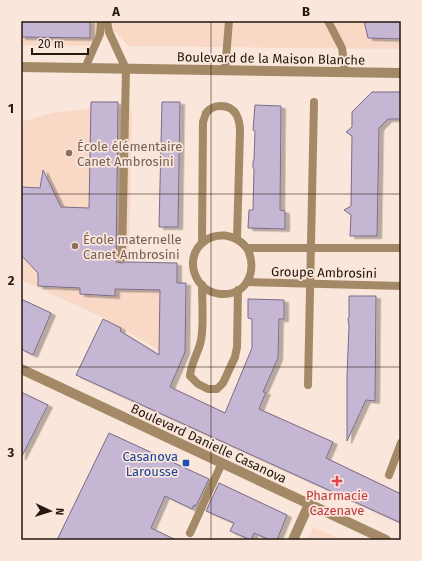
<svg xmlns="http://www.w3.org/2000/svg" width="422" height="561" viewBox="0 0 422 561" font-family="'Fira Sans',sans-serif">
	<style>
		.built { fill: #f9d9c6 }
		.building { fill: #c5b6d4; stroke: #7a6c88; filter: url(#shadow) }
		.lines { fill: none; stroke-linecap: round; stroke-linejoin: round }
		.service { stroke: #a48967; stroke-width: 8 }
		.minor { stroke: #a48967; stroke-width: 10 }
		.tertiary { stroke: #a48967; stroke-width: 10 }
		.grid { fill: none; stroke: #241811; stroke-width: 1; stroke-opacity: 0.55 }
		.education-dot { fill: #8d6e63; stroke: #fae6da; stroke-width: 1.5 }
		.transit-dot { fill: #1a4fb4; stroke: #fae6da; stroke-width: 1.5 }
		.health-dot { fill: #e0444e; stroke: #fae6da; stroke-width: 1.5 }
		.labels { text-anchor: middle; stroke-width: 3.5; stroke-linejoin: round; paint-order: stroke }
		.street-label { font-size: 13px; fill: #241811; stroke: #fae6da }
		.education-label { font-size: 13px; fill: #785e54; stroke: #fae6da; text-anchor: start }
		.transit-label { font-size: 13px; fill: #164399; stroke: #fae6da; text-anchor: end }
		.health-label { font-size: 13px; fill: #be3a42; stroke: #fae6da }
		.neatline { fill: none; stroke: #241811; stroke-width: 1.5 }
		.grid-label { font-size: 13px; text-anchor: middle; font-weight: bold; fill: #241811 }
	</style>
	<defs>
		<filter id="shadow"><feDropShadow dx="4.5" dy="2.5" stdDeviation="0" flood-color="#0004"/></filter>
	</defs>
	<rect width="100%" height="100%" fill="#fae6da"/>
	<g class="built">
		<polygon points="21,21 401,21 401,49 128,46 116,32 93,35 89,46 21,45"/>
		<polygon points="91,101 118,102 118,110 132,110 129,262 177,263 177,283 186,283 186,348 160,351 104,318 21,280 21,122 56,112 90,109"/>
		<polygon points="313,527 343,540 308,540"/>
	</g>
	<g class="building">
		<polygon points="21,21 90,21 90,38 21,37"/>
		<polygon points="364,21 401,21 401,39 368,38"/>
		<polygon points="372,92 401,92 401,119 388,119 379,128 377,236 350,236 351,215 344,210 351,206 352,136 346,132 352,127 352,112"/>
		<polygon points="91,102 118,102 116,262 122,263 126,262 177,263 177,283 186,283 185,352 170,387 225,413 252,348 252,319 248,318 248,299 284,300 284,319 279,319 278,358 263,392 266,392 259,409 333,442 326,458 401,494 401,523 76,375 103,319 121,328 120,331 159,355 160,290 115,289 115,296 80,294 80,288 38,286 38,273 21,255 21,187 40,188 43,170 61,207 89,208"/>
		<polygon points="162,102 180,102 178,227 159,227"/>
		<polygon points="255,105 281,106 280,210 285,211 285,229 248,228 249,210 253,210 254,169 253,168 253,161 254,160 255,131 253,130"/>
		<polygon points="349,296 376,296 375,401 366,400 347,441 347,376 349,326 348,319 349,317"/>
		<polygon points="21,299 51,313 33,355 21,349"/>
		<polygon points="21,392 48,405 21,458"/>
		<polygon points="109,433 209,479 196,506 194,505 192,509 165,496 151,528 176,540 57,540"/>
		<polygon points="219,483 287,515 277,540 270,540 254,533 251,540 230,531 234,523 206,511"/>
	</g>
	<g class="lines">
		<g class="service">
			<polyline points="107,21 109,32 126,69 122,258"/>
			<polyline points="328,21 342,48 345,72"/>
			<polyline points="85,68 100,34 101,21"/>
			<polyline points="225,70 229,21"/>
			<path d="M202,243L203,122C204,119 205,116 206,113C213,104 229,103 236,114C239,119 240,126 240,132L237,238"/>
			<path d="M247,248C258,270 248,296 220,294C212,293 204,289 199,282C177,249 220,217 247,248H401"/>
			<polyline points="247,282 401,286"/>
			<path d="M202,285C202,300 204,326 201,340C199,352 191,362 190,376L198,384L208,389H217L223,383L235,357L237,347L238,290"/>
			<polyline points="308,385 314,102"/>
			<polyline points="389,475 401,443"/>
			<polyline points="190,533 222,463"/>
		</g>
		<polyline class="minor" points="293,540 309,504"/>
		<g class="tertiary">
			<polyline points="21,67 401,73"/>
			<polyline points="21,369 386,540"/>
		</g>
	</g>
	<path class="grid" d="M211,21V540M21,194H401M21,367H401"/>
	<g class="education-dot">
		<circle cx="69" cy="153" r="4"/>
		<circle cx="75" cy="246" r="4"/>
	</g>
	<rect class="transit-dot" x="182" y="459" width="8" height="8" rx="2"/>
	<path class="health-dot" d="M335 475h4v4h4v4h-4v4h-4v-4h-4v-4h4z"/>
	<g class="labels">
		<g class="street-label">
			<text transform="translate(271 58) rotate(1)" y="5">Boulevard de la Maison Blanche</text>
			<text transform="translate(324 272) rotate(1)" y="5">Groupe Ambrosini</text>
			<text transform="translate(209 443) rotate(25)" y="5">Boulevard Danielle Casanova</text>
		</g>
		<g class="education-label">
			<text x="77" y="151">École élémentaire<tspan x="77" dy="15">Canet Ambrosini</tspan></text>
			<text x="83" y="244">École maternelle<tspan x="83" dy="15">Canet Ambrosini</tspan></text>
		</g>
		<g class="transit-label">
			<text x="178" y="461">Casanova<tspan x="178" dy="15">Larousse</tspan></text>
		</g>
		<g class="health-label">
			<text x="337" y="500">Pharmacie<tspan x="337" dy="15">Cazenave</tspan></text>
		</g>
	</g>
	<rect width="422" height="561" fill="none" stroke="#fae6da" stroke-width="44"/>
	<g transform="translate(50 511) rotate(94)" stroke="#fae6da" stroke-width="3" paint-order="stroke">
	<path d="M0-3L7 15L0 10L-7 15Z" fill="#241811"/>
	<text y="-6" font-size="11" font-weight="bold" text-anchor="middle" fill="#241811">N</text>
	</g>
	<path d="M32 48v6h56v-6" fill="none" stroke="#241811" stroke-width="2"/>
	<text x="38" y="48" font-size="12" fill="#241811" stroke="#fae6da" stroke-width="3" paint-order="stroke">20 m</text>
	<rect x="22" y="22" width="378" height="517" class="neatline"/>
	<g class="grid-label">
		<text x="116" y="16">A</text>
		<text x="306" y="16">B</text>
		<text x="11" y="113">1</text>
		<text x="11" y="285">2</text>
		<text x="11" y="457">3</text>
	</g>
</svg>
